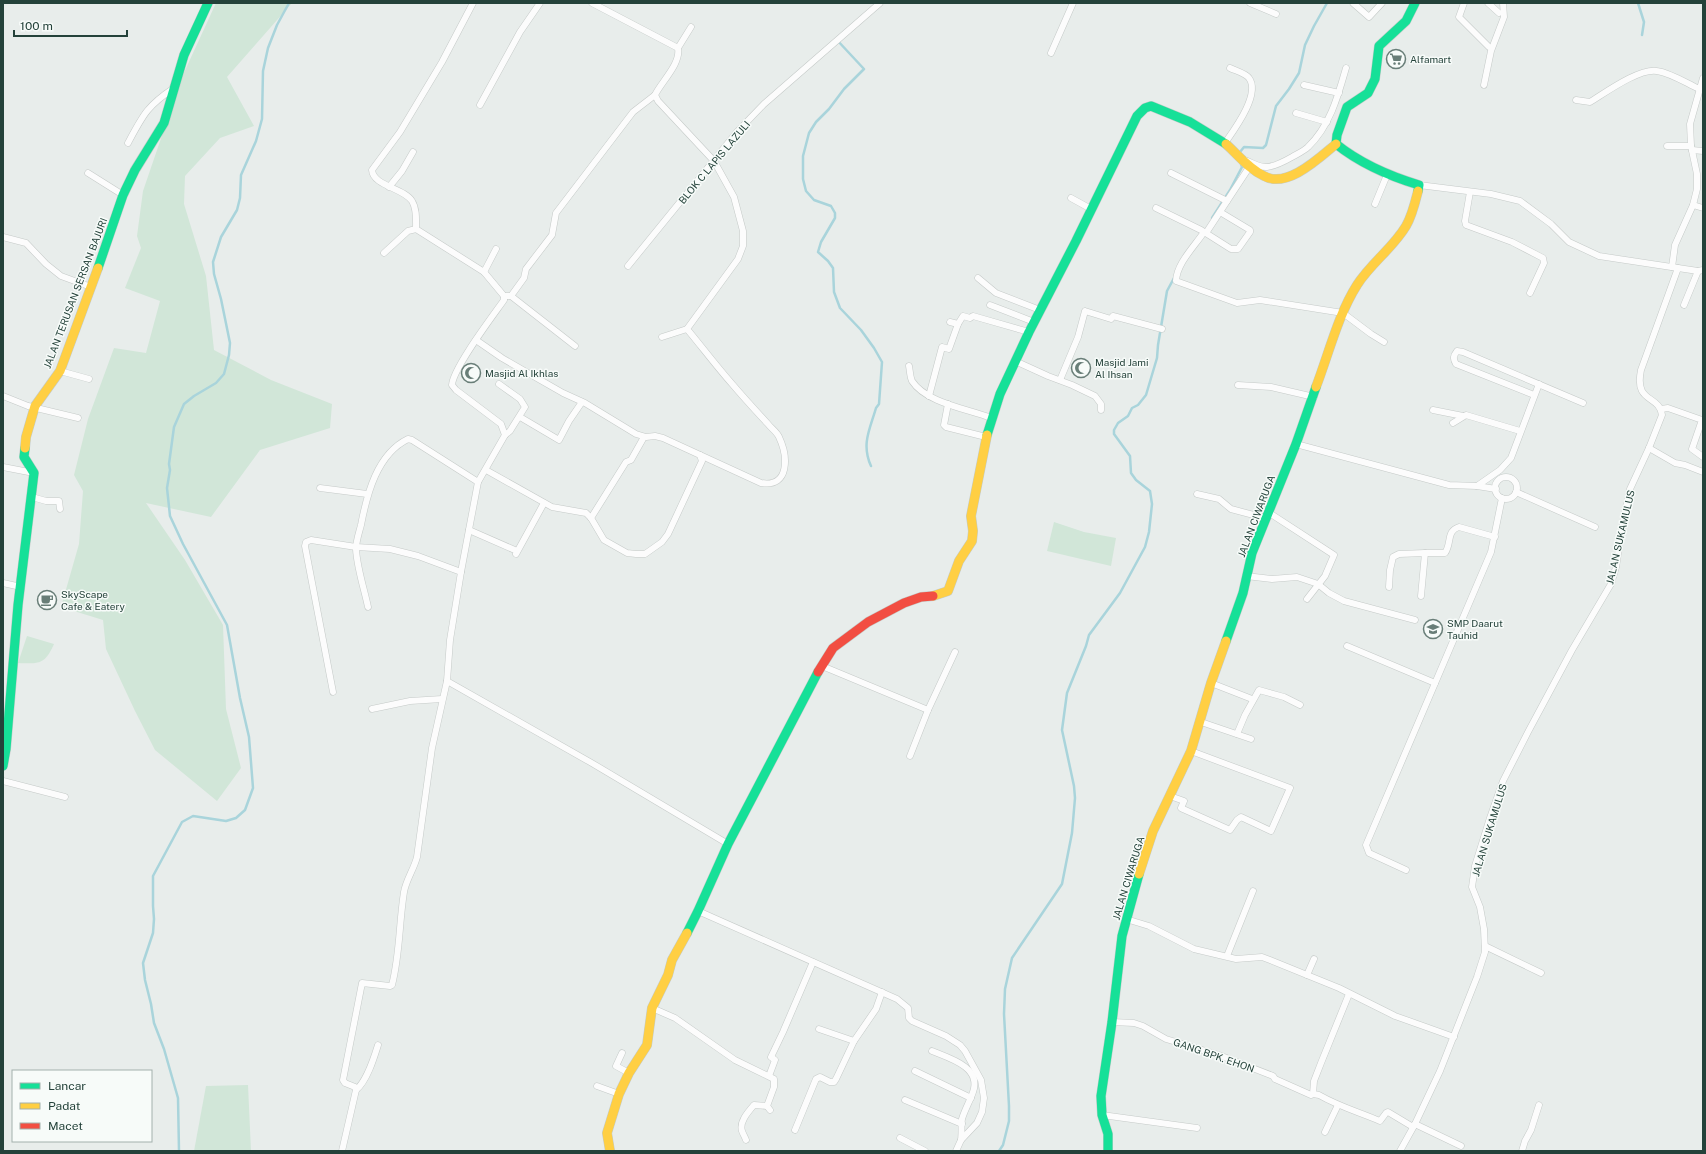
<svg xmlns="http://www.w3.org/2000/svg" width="1706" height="1154" viewBox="0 0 1706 1154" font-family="'Public Sans',sans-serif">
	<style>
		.green { fill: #d1e6d8 }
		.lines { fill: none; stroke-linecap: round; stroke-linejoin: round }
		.stream { stroke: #a9d4db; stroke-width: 2.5 }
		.street-casing { stroke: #c5cac8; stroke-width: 7 }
		.fast-casing { stroke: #c3cbc8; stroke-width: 10 }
		.slow-casing { stroke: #c3cbc8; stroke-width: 10 }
		.jam-casing { stroke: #c3cbc8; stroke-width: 10 }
		.street { stroke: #fcfcfc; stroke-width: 6 }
		.fast { stroke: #16e098; stroke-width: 9 }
		.slow { stroke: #ffcf43; stroke-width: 9 }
		.jam { stroke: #f24e42; stroke-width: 9 }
		.labels { text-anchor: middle; stroke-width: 3; stroke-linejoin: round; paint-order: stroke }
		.poi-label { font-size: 10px; fill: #24423a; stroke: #f7fbf9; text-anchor: start }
		.street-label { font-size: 10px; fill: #24423a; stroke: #f7fbf9 }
	</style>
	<rect width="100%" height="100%" fill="#e8edeb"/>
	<g class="green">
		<polygon points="216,3 292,3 227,77 254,126 220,138 185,176 184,204 206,276 214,350 271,380 332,404 330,428 260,450 211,517 146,503 185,560 223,625 226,709 241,768 217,801 155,750 135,711 106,649 103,620 61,607 79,544 83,491 74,475 88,419 114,348 146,353 160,301 125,288 141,248 137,236 143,191 182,77"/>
		<polygon points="1054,522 1084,532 1116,538 1111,566 1047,551"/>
		<path d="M27,636L54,644C45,664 40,664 18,663Z"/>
		<polygon points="248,1085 251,1151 194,1151 206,1086"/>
	</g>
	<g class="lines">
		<g class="stream">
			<polyline points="1638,3 1644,22 1642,35"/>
			<path d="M837,40L864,69L844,89L829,109L816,122L809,133L803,156V179L806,191L814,200L831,206L835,213V218L821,242L818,252L828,261L833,268L834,292L840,308L861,330L874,348L882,362L879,404L876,408C870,429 861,444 871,466"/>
			<polyline points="1240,152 1244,147 1263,148 1266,145 1276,106 1289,89 1299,73 1305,45 1314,26 1327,3"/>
			<polyline points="1212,218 1230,190 1242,167 1240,161"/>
			<polyline points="179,1151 178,1098 164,1049 154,1023 151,1004 145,980 143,963 153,933 154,919 153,906 153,876 182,822 193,816 226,821 236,818 245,810 253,788 249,737 240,698 227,625 183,544 170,516 167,488 170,470 169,464 174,427 184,404 194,396 216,383 224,374 229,355 230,343 221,299 214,274 213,262 221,237 237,210 240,198 241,175 256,141 262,119 263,71 268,48 277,25 289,3"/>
			<polyline points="999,1151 1003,1145 1009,1121 1009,1106 1004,1014 1005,989 1012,958 1062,884 1072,833 1075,798 1074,786 1062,730 1067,693 1086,646 1089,635 1120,593 1145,547 1149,532 1152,504 1150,491 1136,480 1131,473 1130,456 1114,434 1114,430 1118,423 1128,416 1132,408 1138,405 1146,395 1157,358 1158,345 1167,291 1174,278"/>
		</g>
		<defs>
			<g id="street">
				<polyline points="592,3 678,48"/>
				<polyline points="1250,3 1276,14"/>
				<polyline points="1353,3 1369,17 1382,3"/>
				<polyline points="1464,3 1459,17 1489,47"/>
				<polyline points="1488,3 1499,13"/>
				<polyline points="1051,53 1073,3"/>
				<polyline points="1304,85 1339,93"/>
				<polyline points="1484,85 1491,51 1504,17 1503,3"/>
				<path d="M1576,100L1590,102C1605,93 1639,68 1657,71C1671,73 1686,83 1699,89"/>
				<polyline points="480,105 520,32 540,3"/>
				<polyline points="1296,113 1327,122"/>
				<path d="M128,143C143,115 147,106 174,88"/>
				<path d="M1225,143C1234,130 1261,94 1249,78C1245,73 1236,71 1230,68"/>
				<polyline points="1667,146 1691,146"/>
				<polyline points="1692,150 1703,151"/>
				<path d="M1244,160C1252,162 1259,168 1267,167C1276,166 1285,161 1292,157C1297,154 1304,151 1308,147C1330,126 1338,96 1346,68"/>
				<polyline points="88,173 123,195"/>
				<polyline points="1171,173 1227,201"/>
				<polyline points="1419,185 1491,194 1520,201 1551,224 1569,242 1599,256 1678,268 1698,271 1703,270"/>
				<polyline points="389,187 402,171 413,152"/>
				<polyline points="1470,192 1465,221 1466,225 1512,242 1543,258 1544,263 1530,293"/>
				<polyline points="1071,198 1091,209"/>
				<polyline points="1375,204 1387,175"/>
				<polyline points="1693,205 1703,208"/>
				<polyline points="1156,208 1201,230 1231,249 1238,249 1250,232 1250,230 1220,212"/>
				<path d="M1204,232C1194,247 1177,263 1176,281L1237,303L1260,300L1343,313L1371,334L1384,342"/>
				<polyline points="1206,233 1250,166"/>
				<polyline points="3,237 26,243 46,264 61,276 91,287"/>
				<polyline points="384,253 408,231 416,229"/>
				<polyline points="628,266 737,132 764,104 880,3"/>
				<polyline points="1672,267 1675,245 1693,205 1697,189 1697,174 1691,146 1690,124 1703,78"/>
				<polyline points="484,272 496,249"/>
				<polyline points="978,278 996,293 1040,310"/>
				<polyline points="504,296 511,296 524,278 526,269 552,235 556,213 633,112 655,95"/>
				<polyline points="511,296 575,346"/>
				<polyline points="990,305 1034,322"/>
				<polyline points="1684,305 1698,271"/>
				<polyline points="950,322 958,324 963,316 970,318 973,316 1029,332"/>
				<polyline points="662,337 687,329"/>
				<path d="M476,340L502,358L563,393L585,403L636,434L646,437L655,436L663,438L761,483C790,488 788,456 779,437C777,432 771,428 768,424C756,411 744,398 733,385C717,367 702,347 687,329L738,259L743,246V231L734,197L714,161L658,101L655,95C661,82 681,64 678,48L691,27"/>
				<polyline points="1015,361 1048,376 1072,385 1095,396 1101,404 1101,410"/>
				<path d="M909,366C910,371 910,377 912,381C926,403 968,409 991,418"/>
				<polyline points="60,371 89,379"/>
				<polyline points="1060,380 1078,337 1085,311 1111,319 1113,316 1162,329"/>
				<polyline points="499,384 520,399 525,407 510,431 505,435"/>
				<polyline points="1238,385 1271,387 1314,397"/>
				<path d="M1534,395L1456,364C1453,359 1453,356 1457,351L1463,352L1583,403"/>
				<polyline points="3,396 28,406 78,418"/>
				<polyline points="929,396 942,347 949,349 958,324"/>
				<polyline points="948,404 944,425 946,427 986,437"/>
				<polyline points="1661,409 1668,408 1702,420 1692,449 1703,457"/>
				<polyline points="1433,410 1463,416"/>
				<polyline points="520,417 559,440 569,421 582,402"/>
				<polyline points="1453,423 1466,415 1520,431"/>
				<polyline points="1296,444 1449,485 1477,486 1496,489"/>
				<polyline points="1649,448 1675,463 1685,465 1703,472"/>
				<polyline points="3,467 34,473"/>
				<polyline points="486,470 552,507 586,513 591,518 604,540 627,553 636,554 645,554 662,542 668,534 702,461 700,455"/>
				<circle cx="1506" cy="488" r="11"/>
				<polyline points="1477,486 1500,470 1511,458 1539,384"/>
				<polyline points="320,488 367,494"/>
				<polyline points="1516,492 1595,527"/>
				<polyline points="1197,494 1219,499 1231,509 1265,518"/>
				<polyline points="32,497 46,501 59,501 60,509"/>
				<polyline points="1268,512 1334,555 1325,576 1307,599"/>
				<polyline points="591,518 626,462 631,460 644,437"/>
				<polyline points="469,530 517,551"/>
				<path d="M1425,553H1445C1452,543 1446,531 1459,527L1495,537"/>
				<polyline points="516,554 544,503"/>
				<polyline points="1246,576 1272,579 1297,577 1318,584 1329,593 1344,601 1415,620"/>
				<polyline points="3,583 21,587"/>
				<polyline points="1389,587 1390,570 1393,557 1399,554 1425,553 1421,596"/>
				<path d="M368,607C364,588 357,568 356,549C356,541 359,533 361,525C367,494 377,454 408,439L412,440L478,482"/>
				<polyline points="1347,646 1435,683"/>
				<polyline points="822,666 928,710"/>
				<polyline points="447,681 590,762 728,844"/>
				<polyline points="1211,683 1252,699"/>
				<polyline points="333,692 305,546 306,542 311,540 356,547 390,549 418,556 461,572"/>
				<polyline points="372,709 410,701 442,699"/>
				<polyline points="1201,722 1251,739"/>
				<polyline points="1237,734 1245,715 1259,690 1284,697 1300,705"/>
				<polyline points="910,756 928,710 955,652"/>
				<polyline points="3,781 65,797"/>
				<polyline points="1170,796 1184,801 1181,808 1183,809 1230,830 1237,820 1241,817 1271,831 1290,788 1191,751"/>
				<polyline points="1406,870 1369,853 1366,845 1491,552 1502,498"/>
				<polyline points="698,911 897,999 908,1008 909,1018 912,1021 946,1036 960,1045 965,1051 981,1080 984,1098 982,1112 977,1123 961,1140 956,1151"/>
				<polyline points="1126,919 1149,926 1194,949 1236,959 1262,957 1270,960 1339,988 1395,1016 1454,1037"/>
				<polyline points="1485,946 1541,973"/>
				<polyline points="1227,956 1253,891"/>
				<polyline points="1307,975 1314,959"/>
				<path d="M1349,994L1321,1063L1314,1081L1313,1094L1319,1095C1340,1107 1359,1112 1380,1121L1386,1113L1388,1112L1413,1127"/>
				<polyline points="652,1008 675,1018 735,1060 774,1079 774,1087 767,1106 770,1110"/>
				<polyline points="1112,1022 1134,1023 1143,1026 1166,1039 1219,1055 1273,1076 1275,1079 1311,1095 1313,1094"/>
				<polyline points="819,1029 854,1041"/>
				<path d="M932,1051C949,1058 982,1067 973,1092C970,1101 965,1109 962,1119C961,1125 962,1133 961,1140"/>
				<polyline points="622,1053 616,1066 629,1073"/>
				<polyline points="915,1071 971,1098"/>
				<polyline points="769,1076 775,1060 771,1057 783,1032 813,962"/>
				<polyline points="597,1086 619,1094"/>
				<path d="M356,1090C367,1081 374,1058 378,1045"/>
				<polyline points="905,1100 962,1124"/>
				<polyline points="1102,1115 1197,1128"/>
				<polyline points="1415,1124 1461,1146"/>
				<polyline points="795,1130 816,1079 820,1077 830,1082 834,1082 836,1079 854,1041 876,1009 882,992"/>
				<polyline points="1325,1132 1338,1105"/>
				<polyline points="900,1138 925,1151"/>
				<path d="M746,1140C745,1137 743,1134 742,1131C739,1122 748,1112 754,1105L767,1106"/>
				<path d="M342,1151L356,1090L355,1087L345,1083L343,1080L362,983L390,986L392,985C400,954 399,923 404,892C406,880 414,869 417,857L432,748L447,681L450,640L461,572L478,482L505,435L501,424L456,390L452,385C453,368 492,317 504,300V296L484,272L416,229C416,220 417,209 412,201C404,188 373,186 372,170L400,132L442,62L473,3"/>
				<path d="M1400,1151L1415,1124L1440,1071L1477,977L1485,952L1484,929L1480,907L1472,887L1475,866L1490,818L1503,781L1528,732L1572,650L1611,584L1616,567L1624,516L1630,489L1649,448L1662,415C1659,394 1634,404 1641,370L1678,268"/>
				<polyline points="1522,1151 1525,1141 1531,1130 1539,1105"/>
			</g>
			<g id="fast">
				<path d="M1415,3L1406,21L1379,46L1375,79L1368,93L1347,107L1337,135L1336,144C1361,164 1389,176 1419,185L1418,191"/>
				<polyline points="98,268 123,195 135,170 164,123 184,55 208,3"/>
				<polyline points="987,435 1000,394 1029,332 1076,241 1137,116 1145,108 1151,106 1190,122 1226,144"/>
				<polyline points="1226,641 1243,593 1252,553 1296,444 1316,387"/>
				<polyline points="3,766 6,749 18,605 34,473 24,457 25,448"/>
				<polyline points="687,933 698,911 728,844 818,672"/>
				<polyline points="1108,1151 1108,1134 1102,1115 1101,1096 1112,1022 1122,936 1139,874"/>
			</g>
			<g id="slow">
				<path d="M1226,144C1238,155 1249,169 1264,176C1287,189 1319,158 1336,144"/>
				<path d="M1316,387C1329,353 1338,315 1357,285C1371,263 1393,248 1406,226C1412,216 1415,203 1418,191"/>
				<polyline points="25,448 26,437 35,406 60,371 98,268"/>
				<polyline points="933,596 948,591 959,561 972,541 973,531 971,516 987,435"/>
				<polyline points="1139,874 1153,831 1191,751 1211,683 1226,641"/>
				<polyline points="610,1151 607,1133 619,1094 629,1073 647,1045 652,1008 668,975 672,960 687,933"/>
			</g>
			<polyline id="jam" points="818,672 833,648 868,622 904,603 921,597 933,596"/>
		</defs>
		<use href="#street" class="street-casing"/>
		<use href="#fast" class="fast-casing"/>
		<use href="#slow" class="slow-casing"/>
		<use href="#jam" class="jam-casing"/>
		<use href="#street" class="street"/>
		<use href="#fast" class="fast"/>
		<use href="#slow" class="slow"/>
		<use href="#jam" class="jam"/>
	</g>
	<defs>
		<symbol id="supermarket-ring" viewBox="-11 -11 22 22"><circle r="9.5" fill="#f7fbf9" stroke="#697e78" stroke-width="1.5"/><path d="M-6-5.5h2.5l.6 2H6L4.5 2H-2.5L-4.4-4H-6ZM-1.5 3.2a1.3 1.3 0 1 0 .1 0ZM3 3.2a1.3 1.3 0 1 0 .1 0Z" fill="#697e78"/></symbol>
		<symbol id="mosque-ring" viewBox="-11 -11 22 22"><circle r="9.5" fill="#f7fbf9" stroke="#697e78" stroke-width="1.5"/><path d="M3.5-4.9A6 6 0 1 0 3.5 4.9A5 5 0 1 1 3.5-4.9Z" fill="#697e78"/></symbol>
		<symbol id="cafe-ring" viewBox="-11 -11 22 22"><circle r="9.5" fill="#f7fbf9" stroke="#697e78" stroke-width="1.5"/><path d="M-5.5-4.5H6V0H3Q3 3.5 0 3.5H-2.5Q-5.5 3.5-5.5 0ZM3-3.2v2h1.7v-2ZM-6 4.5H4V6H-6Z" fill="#697e78"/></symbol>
		<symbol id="school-ring" viewBox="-11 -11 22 22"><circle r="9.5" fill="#f7fbf9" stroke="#697e78" stroke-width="1.5"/><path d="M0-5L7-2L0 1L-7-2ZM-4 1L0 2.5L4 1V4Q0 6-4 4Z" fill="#697e78"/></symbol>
	</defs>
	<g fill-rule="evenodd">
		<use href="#supermarket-ring" x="1385" y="48" width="22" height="22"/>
		<use href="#mosque-ring" x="1070" y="357" width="22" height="22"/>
		<use href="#mosque-ring" x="460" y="362" width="22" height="22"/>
		<use href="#cafe-ring" x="36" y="589" width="22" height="22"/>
		<use href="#school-ring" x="1422" y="618" width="22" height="22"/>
	</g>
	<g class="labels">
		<g class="poi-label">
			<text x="1410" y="63">Alfamart</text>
			<text x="1095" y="366">Masjid Jami<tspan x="1095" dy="12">Al Ihsan</tspan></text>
			<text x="485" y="377">Masjid Al Ikhlas</text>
			<text x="61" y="598">SkyScape<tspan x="61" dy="12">Cafe &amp; Eatery</tspan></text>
			<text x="1447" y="627">SMP Daarut<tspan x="1447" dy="12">Tauhid</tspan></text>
		</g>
		<g class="street-label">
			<text transform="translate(714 162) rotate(-50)" y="4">BLOK C LAPIS LAZULI</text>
			<text transform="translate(75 293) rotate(-69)" y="4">JALAN TERUSAN SERSAN BAJURI</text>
			<text transform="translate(1256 516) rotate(-69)" y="4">JALAN CIWARUGA</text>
			<text transform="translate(1620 537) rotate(-77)" y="4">JALAN SUKAMULUS</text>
			<text transform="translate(1489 830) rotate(-73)" y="4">JALAN SUKAMULUS</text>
			<text transform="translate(1128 878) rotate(-73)" y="4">JALAN CIWARUGA</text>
			<text transform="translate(1214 1055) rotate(19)" y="4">GANG BPK. EHON</text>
		</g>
	</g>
	<rect width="1706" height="1154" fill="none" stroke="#24423a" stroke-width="8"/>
	<rect x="12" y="1070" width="140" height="72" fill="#f7fbf9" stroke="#a3b1ad"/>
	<rect x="20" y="1083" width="20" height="6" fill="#16e098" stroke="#a3b1ad"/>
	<text x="48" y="1090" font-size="12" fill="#24423a">Lancar</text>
	<rect x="20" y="1103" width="20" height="6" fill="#ffcf43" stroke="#a3b1ad"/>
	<text x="48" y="1110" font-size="12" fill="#24423a">Padat</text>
	<rect x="20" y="1123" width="20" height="6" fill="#f24e42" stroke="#a3b1ad"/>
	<text x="48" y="1130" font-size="12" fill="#24423a">Macet</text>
	<path d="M14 30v6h113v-6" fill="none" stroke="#24423a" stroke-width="2"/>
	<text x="20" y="30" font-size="12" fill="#24423a" stroke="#f7fbf9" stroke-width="3" paint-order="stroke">100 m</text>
</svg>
